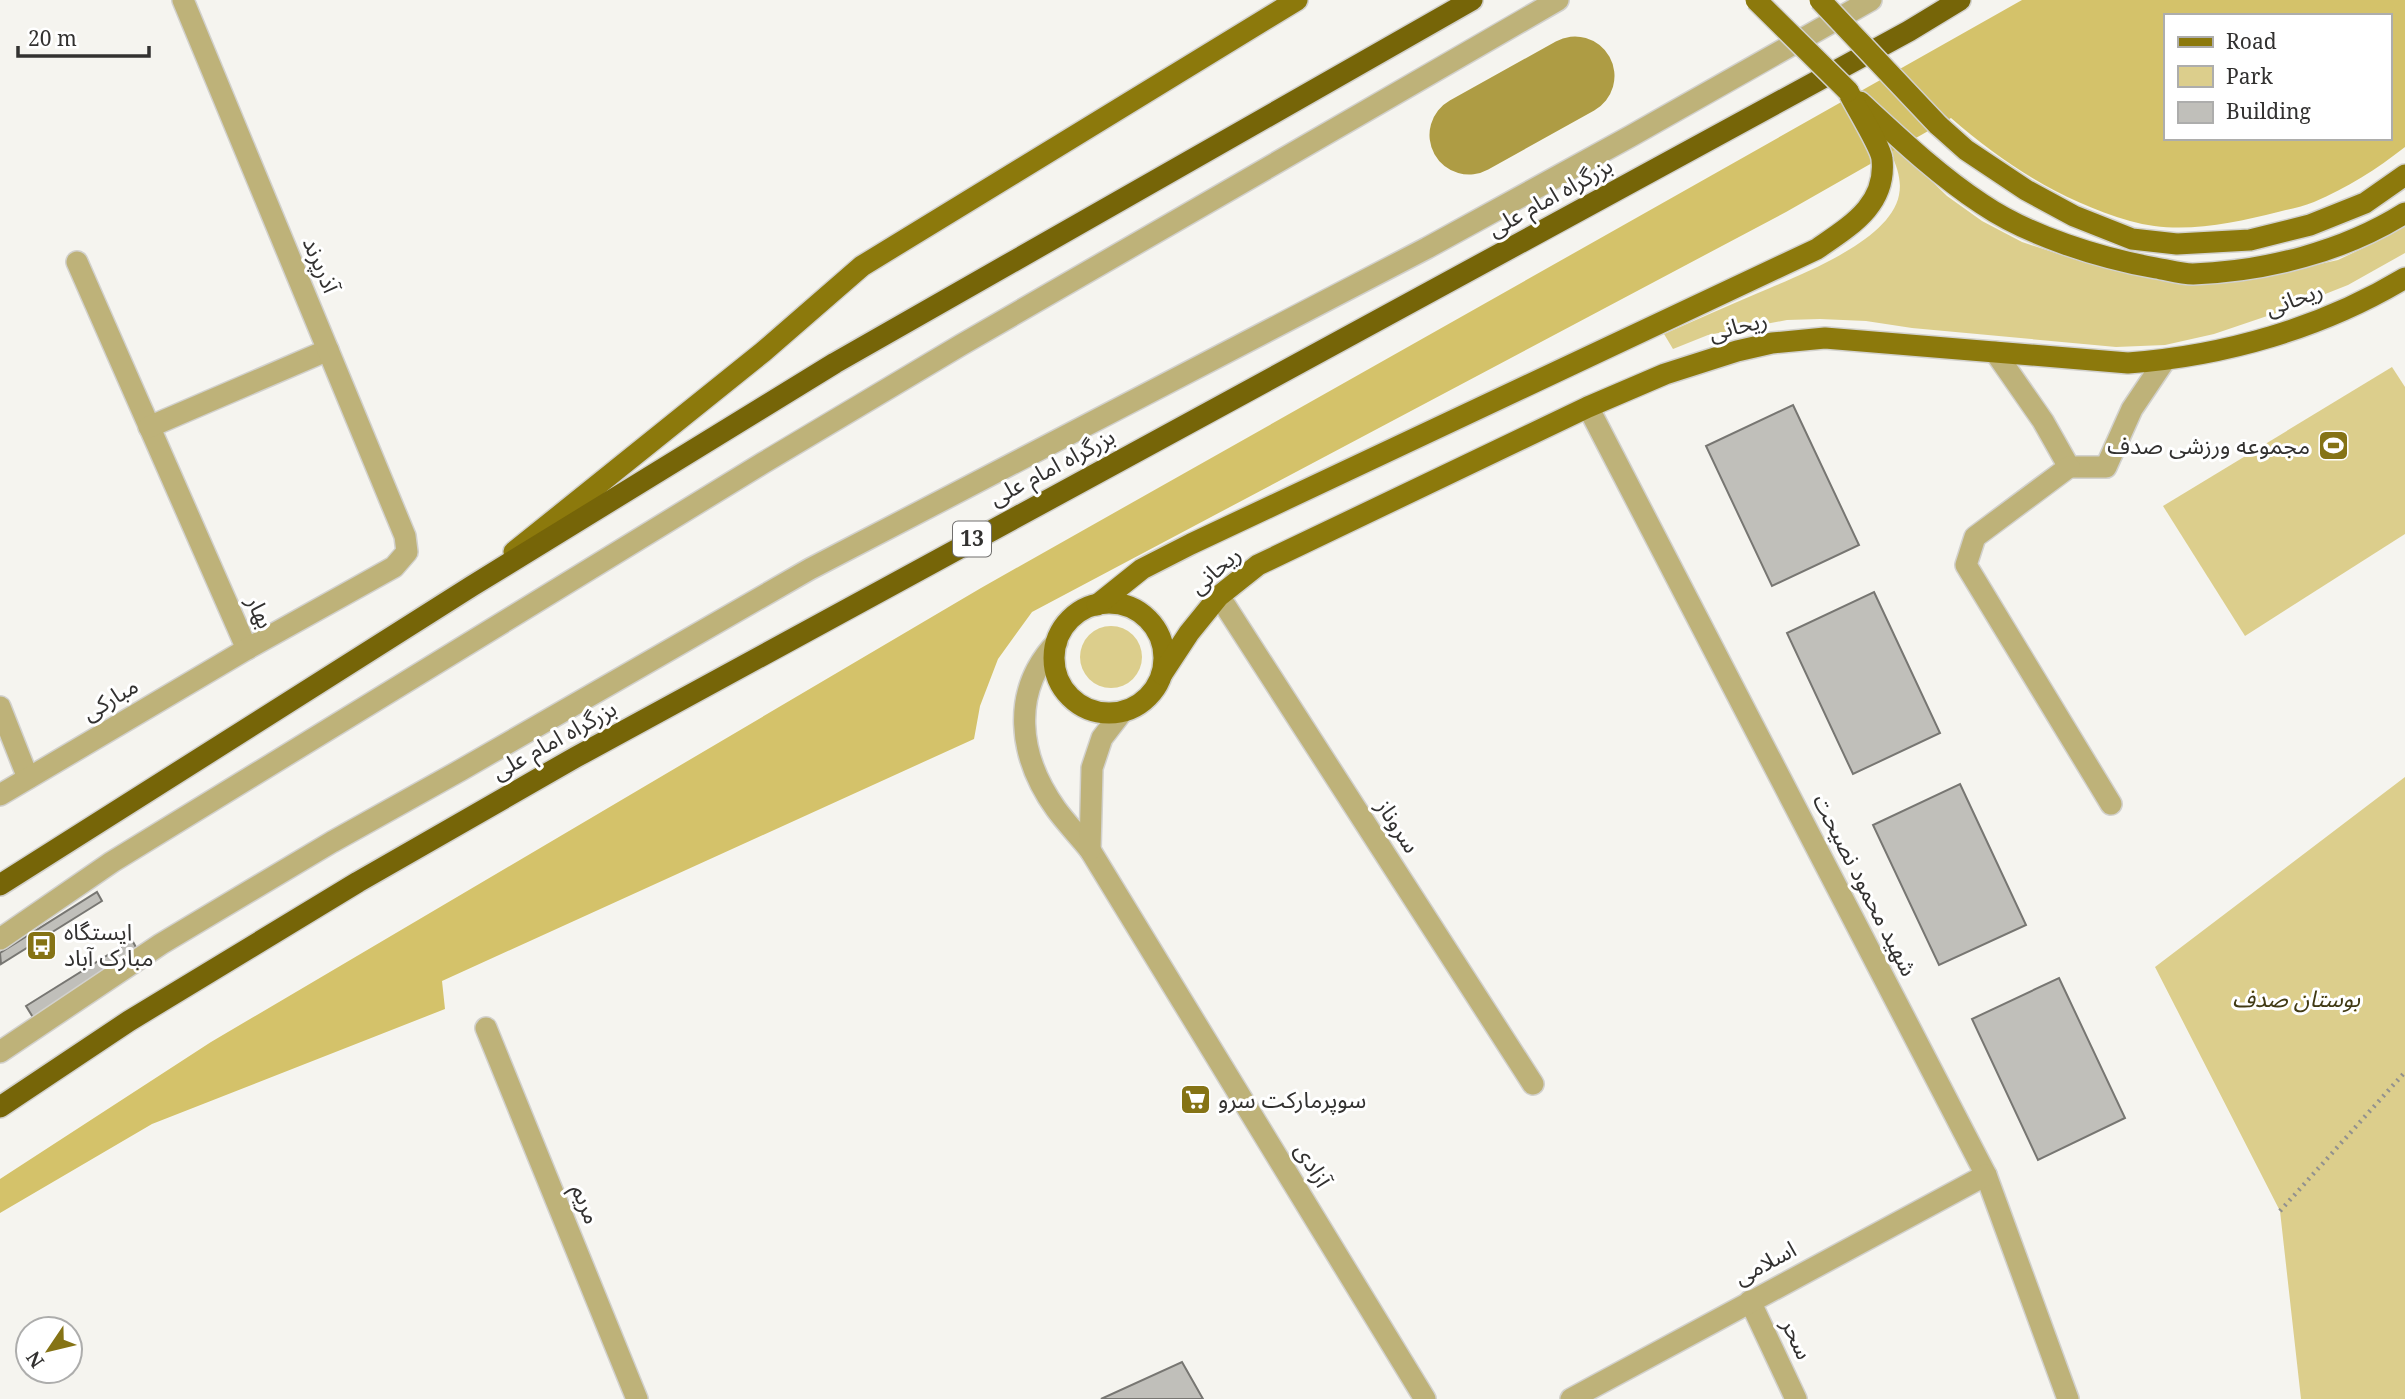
<svg xmlns="http://www.w3.org/2000/svg" width="2405" height="1399" viewBox="0 0 2405 1399" font-family="'Noto Serif','Noto Sans Arabic',serif">
	<style>
		.green { fill: #dcce8c }
		.forest { fill: #d4c26a; fill-rule: evenodd }
		.lines { fill: none; stroke-linecap: round; stroke-linejoin: round }
		.river { stroke: #ae9c44; stroke-width: 79 }
		.building { fill: #c0bfba; stroke: #777672; stroke-width: 2 }
		.minor-casing { stroke: #d2d1cd; stroke-width: 24 }
		.major-casing { stroke: #d2d1cd; stroke-width: 24 }
		.highway-casing { stroke: #d2d1cd; stroke-width: 24 }
		.path { stroke: #92918e; stroke-width: 4.5; stroke-dasharray: 2 5; stroke-linecap: butt }
		.minor { stroke: #beb279; stroke-width: 21 }
		.major { stroke: #8c790c; stroke-width: 21 }
		.highway { stroke: #766508; stroke-width: 21 }
		.major-bridge-casing { stroke: #d2d1cd; stroke-width: 24; stroke-linecap: butt }
		.major-bridge { stroke: #8c790c; stroke-width: 21 }
		.labels { text-anchor: middle; stroke-width: 6; stroke-linejoin: round; paint-order: stroke }
		.shield { fill: #fff; stroke: #706f6e; stroke-width: 2 }
		.shield-label { font-size: 21px; font-weight: bold; fill: #323130 }
		.street-label { font-size: 23px; fill: #323130; stroke: #fff }
		.poi-label { font-size: 23px; fill: #323130; stroke: #fff; text-anchor: start }
		.park-label { font-size: 23px; font-style: italic; fill: #413a14; stroke: #fff }
	</style>
	<rect width="100%" height="100%" fill="#f5f4ef"/>
	<g class="green">
		<path d="M1875,126L1947,196L1982,221L2022,242L2071,258L2138,275L2183,284L2297,269L2338,260L2380,240L2405,222V253L2348,285L2282,311L2214,334L2165,345L2116,347L1912,328L1866,321L1820,319L1787,320L1708,335L1673,349L1664,334C1695,320 1726,307 1758,293C1797,276 1890,242 1899,195C1904,170 1887,147 1875,126Z"/>
		<polygon points="2392,367 2405,387 2405,534 2245,636 2163,506"/>
		<circle cx="1111" cy="657" r="31"/>
		<polygon points="2405,777 2405,1399 2301,1399 2280,1211 2155,967"/>
	</g>
	<path class="forest" d="M2022,0H2405V147C2377,169 2347,188 2314,202C2302,207 2289,209 2278,212C2230,224 2178,235 2130,221C2061,201 2004,164 1951,118L1786,212L1032,612L998,659L980,706L974,739L442,981L445,1009L152,1124L0,1213V1179L211,1042L981,588ZM2165,16H2389V138H2165Z"/>
	<g class="lines">
		<polyline class="river" points="1469,135 1575,76"/>
	</g>
	<g class="building">
		<polygon points="1793,405 1859,545 1772,586 1706,446"/>
		<polygon points="1874,592 1940,733 1853,774 1787,633"/>
		<polygon points="1960,784 2026,925 1939,965 1873,825"/>
		<polygon points="97,892 102,901 1,964 0,953"/>
		<polygon points="132,940 139,953 34,1019 26,1006"/>
		<polygon points="2059,978 2125,1118 2038,1160 1972,1019"/>
		<polygon points="1182,1362 1203,1399 1101,1399"/>
	</g>
	<g class="lines">
		<defs>
			<g id="minor">
				<polyline points="77,262 247,649"/>
				<polyline points="1995,352 2043,421 2069,467 2106,467 2132,409 2165,360"/>
				<polyline points="1588,407 1986,1175 2068,1399"/>
				<polyline points="149,427 328,350"/>
				<polyline points="2069,467 1975,537 1966,565 2111,804"/>
				<polyline points="1219,596 1533,1084"/>
				<path d="M1057,642C1010,691 1018,756 1056,809C1066,823 1079,836 1090,850L1425,1399"/>
				<polyline points="0,707 28,778"/>
				<polyline points="0,795 247,649 394,567 407,552 405,536 183,0"/>
				<polyline points="1090,850 1092,768 1102,738 1122,712"/>
				<polyline points="0,939 112,862 763,463 961,345 1558,0"/>
				<polyline points="486,1028 637,1399"/>
				<polyline points="0,1052 161,944 332,842 461,770 810,569 1427,248 1631,136 1871,0"/>
				<polyline points="1750,1301 1796,1399"/>
				<polyline points="1571,1399 1986,1175"/>
			</g>
			<g id="major">
				<path d="M1860,102C1899,138 1938,175 1982,204C2029,236 2100,258 2156,268C2168,270 2181,274 2193,274C2266,271 2343,252 2405,213"/>
				<polyline points="1938,125 1966,150 2026,190 2074,216 2132,239 2177,244 2250,240 2310,225 2365,203 2405,175"/>
				<polyline points="514,552 763,352 862,266 1297,0"/>
				<circle cx="1109" cy="658" r="55"/>
				<path d="M1097,605L1142,569L1191,544L1817,249C1850,226 1887,205 1882,159C1881,147 1854,104 1848,91"/>
				<path d="M1162,674L1189,633L1219,596L1258,565L1588,407L1665,374L1737,351L1772,343L1825,338L2128,363C2224,356 2322,328 2405,278"/>
			</g>
			<g id="highway">
				<polyline points="0,885 472,586 835,363 1472,0"/>
				<polyline points="0,1107 129,1021 358,882 576,757 1909,31 1960,0"/>
			</g>
		</defs>
		<use href="#minor" class="minor-casing"/>
		<use href="#major" class="major-casing"/>
		<use href="#highway" class="highway-casing"/>
		<polyline class="path" points="2280,1211 2405,1072"/>
		<use href="#minor" class="minor"/>
		<use href="#major" class="major"/>
		<use href="#highway" class="highway"/>
		<defs>
			<g id="major-bridge">
				<polyline points="1756,0 1848,91"/>
				<polyline points="1820,0 1938,125"/>
			</g>
		</defs>
		<use href="#major-bridge" class="major-bridge-casing"/>
		<use href="#major-bridge" class="major-bridge"/>
	</g>
	<defs>
		<symbol id="stadium-square" viewBox="-11 -11 22 22"><rect x="-9" y="-9" width="18" height="18" rx="4" fill="#857315" stroke="#fff"/><path d="M0-5a6.5 5 0 1 0 0 10a6.5 5 0 1 0 0-10ZM-3.5-1.8h7v3.6h-7Z" fill="#fff"/></symbol>
		<symbol id="bus-square" viewBox="-11 -11 22 22"><rect x="-9" y="-9" width="18" height="18" rx="4" fill="#857315" stroke="#fff"/><path d="M-5-6H5V4H4V6H2V4H-2V6H-4V4H-5ZM-3.5-4V0h7V-4ZM-3.5 1.2v1.5H-2V1.2ZM2 1.2v1.5H3.5V1.2Z" fill="#fff"/></symbol>
		<symbol id="supermarket-square" viewBox="-11 -11 22 22"><rect x="-9" y="-9" width="18" height="18" rx="4" fill="#857315" stroke="#fff"/><path d="M-6-5.5h2.5l.6 2H6L4.5 2H-2.5L-4.4-4H-6ZM-1.5 3.2a1.3 1.3 0 1 0 .1 0ZM3 3.2a1.3 1.3 0 1 0 .1 0Z" fill="#fff"/></symbol>
	</defs>
	<g fill-rule="evenodd">
		<use href="#stadium-square" x="2316" y="428" width="35" height="35"/>
		<use href="#bus-square" x="24" y="928" width="35" height="35"/>
		<use href="#supermarket-square" x="1178" y="1082" width="35" height="35"/>
	</g>
	<g class="labels">
		<rect class="shield" x="953" y="521.5" width="38" height="35" rx="5"/>
		<g class="shield-label">
			<text x="972" y="546">13</text>
		</g>
		<g class="street-label">
			<text transform="translate(1550 197) rotate(-29)" y="8">بزرگراه امام علی</text>
			<text transform="translate(321 265) rotate(67)" y="8">آذرپرند</text>
			<text transform="translate(2294 299) rotate(-20)" y="8">ریحانی</text>
			<text transform="translate(1738 326) rotate(-14)" y="8">ریحانی</text>
			<text transform="translate(1052 467) rotate(-28)" y="8">بزرگراه امام علی</text>
			<text transform="translate(1215 570) rotate(-41)" y="8">ریحانی</text>
			<text transform="translate(260 612) rotate(65)" y="8">بهار</text>
			<text transform="translate(110 699) rotate(-31)" y="8">مبارکی</text>
			<text transform="translate(554 740) rotate(-29)" y="8">بزرگراه امام علی</text>
			<text transform="translate(1398 826) rotate(57)" y="8">سروناز</text>
			<text transform="translate(1865 885) rotate(63)" y="8">شهید محمود نصیحت</text>
			<text transform="translate(1313 1165) rotate(59)" y="8">آزادی</text>
			<text transform="translate(586 1204) rotate(68)" y="8">مریم</text>
			<text transform="translate(1765 1263) rotate(-28)" y="8">اسلامی</text>
			<text transform="translate(1797 1339) rotate(65)" y="8">سحر</text>
		</g>
		<g class="poi-label">
			<text x="2310" y="454" text-anchor="end">مجموعه ورزشی صدف</text>
			<text x="64" y="940">ایستگاه<tspan x="64" dy="26">مبارک آباد</tspan></text>
			<text x="1218" y="1108">سوپرمارکت سرو</text>
		</g>
		<g class="park-label">
			<text x="2296" y="1007">بوستان صدف</text>
		</g>
	</g>
	<rect x="2164" y="14" width="228" height="126" fill="#ffffff" stroke="#adadac" stroke-width="2"/>
	<rect x="2178" y="37" width="35" height="10" fill="#8c790c" stroke="#adadac" stroke-width="2"/>
	<text x="2226" y="49" font-size="21" fill="#323130">Road</text>
	<rect x="2178" y="66" width="35" height="21" fill="#dcce8c" stroke="#adadac" stroke-width="2"/>
	<text x="2226" y="84" font-size="21" fill="#323130">Park</text>
	<rect x="2178" y="102" width="35" height="21" fill="#c0bfba" stroke="#adadac" stroke-width="2"/>
	<text x="2226" y="119" font-size="21" fill="#323130">Building</text>
	<g transform="translate(49 1350) rotate(235)"><circle r="33" fill="#ffffff" stroke="#adadac" stroke-width="2"/>
	<path d="M0-5L12 26L0 18L-12 26Z" fill="#857315"/>
	<text y="-10" font-size="19" font-weight="bold" text-anchor="middle" fill="#323130">N</text>
	</g>
	<path d="M18 46v10h131v-10" fill="none" stroke="#323130" stroke-width="3.5"/>
	<text x="28" y="46" font-size="21" fill="#323130" stroke="#ffffff" stroke-width="5" paint-order="stroke">20 m</text>
</svg>
